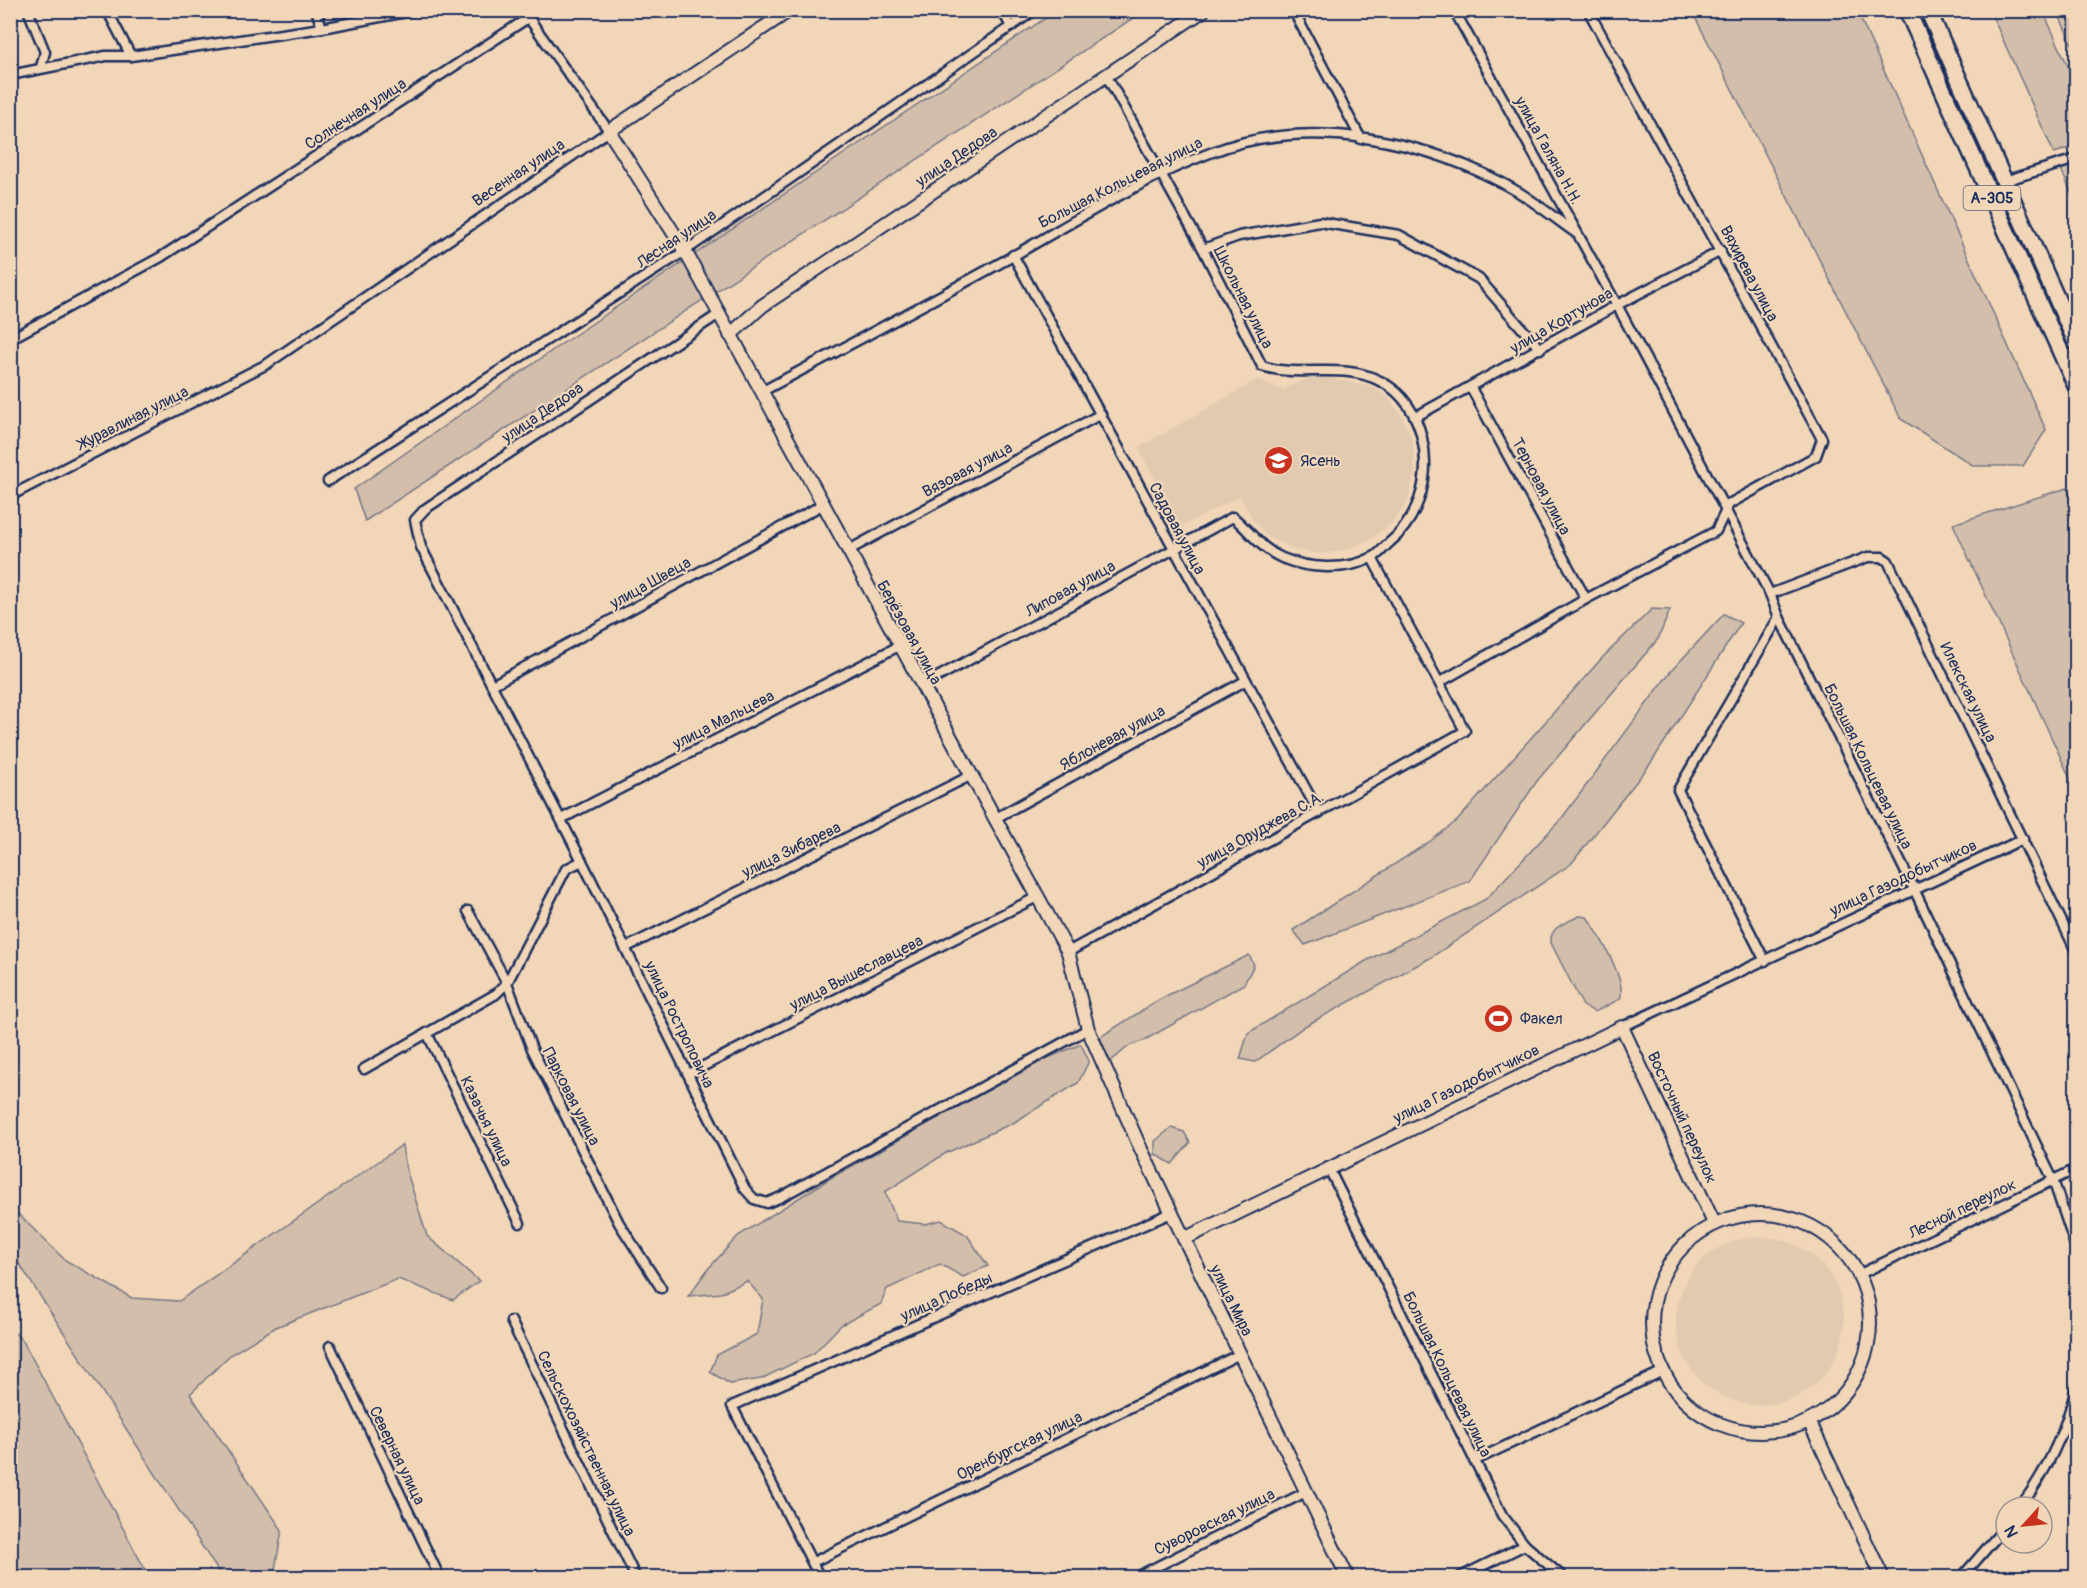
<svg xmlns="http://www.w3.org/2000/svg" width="2087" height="1588" viewBox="0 0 2087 1588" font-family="Pangolin,sans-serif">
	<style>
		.built { fill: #e2cab1 }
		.green { fill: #d2beab; stroke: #767684; stroke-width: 1.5 }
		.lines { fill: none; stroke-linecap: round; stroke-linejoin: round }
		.street-casing { stroke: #1b2f5e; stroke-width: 13 }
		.secondary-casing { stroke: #1b2f5e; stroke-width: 16 }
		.highway-casing { stroke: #1b2f5e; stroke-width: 20 }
		.street { stroke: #f2d6b8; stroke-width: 8 }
		.secondary { stroke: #f2d6b8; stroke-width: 12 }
		.highway { stroke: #f2d6b8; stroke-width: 15 }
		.labels { text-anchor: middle; stroke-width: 4.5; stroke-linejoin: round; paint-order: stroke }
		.shield { fill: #f2d6b8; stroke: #5c6179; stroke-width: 1.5 }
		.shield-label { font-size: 15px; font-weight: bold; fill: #1b2f5e }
		.street-label { font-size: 16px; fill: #1b2f5e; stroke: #f2d6b8 }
		.poi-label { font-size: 16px; fill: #1b2f5e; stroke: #f2d6b8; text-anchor: start }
	</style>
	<rect width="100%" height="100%" fill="#f2d6b8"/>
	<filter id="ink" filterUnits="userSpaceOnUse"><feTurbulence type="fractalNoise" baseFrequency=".0167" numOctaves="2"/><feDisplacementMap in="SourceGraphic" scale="12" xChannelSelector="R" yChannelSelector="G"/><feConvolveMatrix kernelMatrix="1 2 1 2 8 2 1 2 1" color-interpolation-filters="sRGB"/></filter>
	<g filter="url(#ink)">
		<g class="built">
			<polygon points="1326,377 1372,387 1387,396 1402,416 1413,442 1415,472 1407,503 1392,523 1372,538 1347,550 1321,554 1295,550 1269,538 1253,520 1240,496 1181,527 1138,448 1258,379 1282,390 1309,378"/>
			<circle cx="1760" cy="1321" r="84"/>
		</g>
		<g class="green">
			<polygon points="1056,11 1144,11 365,521 354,489 560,345"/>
			<polygon points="1692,11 1857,11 2046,430 2023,466 1974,466 1901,419"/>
			<polygon points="1990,11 2043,11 2076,84 2076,146 2054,153"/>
			<polygon points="2057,11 2076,11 2076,53"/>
			<polygon points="2076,164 2076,205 2061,169"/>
			<polygon points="2067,488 2076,509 2076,791 1953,524"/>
			<polygon points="1652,609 1670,610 1658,639 1537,781 1470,881 1305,945 1293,930 1429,842 1457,821 1603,657"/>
			<polygon points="1724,614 1741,623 1651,763 1571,864 1430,958 1305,1026 1255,1062 1240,1059 1248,1033 1366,961 1486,899 1562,818 1671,671"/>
			<path d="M1579,916L1587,917C1598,932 1628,983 1620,999L1595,1012L1583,1006L1551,943C1549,926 1567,923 1579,916Z"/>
			<polygon points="1249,955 1254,965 1244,984 1143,1041 1129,1046 1110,1062 1100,1037 1162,998"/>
			<polygon points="1081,1044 1089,1061 1078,1083 1013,1123 946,1153 885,1192 897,1221 925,1224 941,1220 967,1235 988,1266 963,1277 940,1264 887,1289 881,1304 841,1325 814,1353 761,1379 730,1384 710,1372 717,1355 757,1334 763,1299 747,1281 721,1293 688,1296 708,1269 738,1236 829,1179 1036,1063"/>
			<polygon points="1171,1128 1184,1132 1190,1143 1172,1164 1155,1154 1155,1141"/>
			<polygon points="402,1145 406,1169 427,1236 479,1281 453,1300 398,1279 276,1327 230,1355 190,1394 282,1530 274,1575 276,1577 222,1577 11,1251 11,1207 65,1260 132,1298 179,1301"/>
			<polygon points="10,1328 23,1341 149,1577 11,1577"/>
		</g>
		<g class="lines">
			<defs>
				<g id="street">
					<polyline points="28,10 45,52 41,67"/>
					<polyline points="107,10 131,56"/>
					<polyline points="316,10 322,28"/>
					<polyline points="1002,10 1011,27"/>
					<polyline points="1293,10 1361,139"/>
					<polyline points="1454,10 1617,305 1770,594 1779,617 1914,889 2053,1180 2076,1248"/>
					<polyline points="10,75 106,56 131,56 322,28 417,10"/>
					<polyline points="2004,181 2076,159"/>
					<polyline points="1203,249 1239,236 1320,222 1399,235 1479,279 1540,349"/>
					<polyline points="1013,255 1319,813"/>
					<polyline points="719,314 425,509 415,520 421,547 582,861 745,1189 754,1199 767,1203 781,1197 1088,1029"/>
					<polyline points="10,339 161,257 528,18"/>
					<polyline points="1471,388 1586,599"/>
					<path d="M761,392C845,347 930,302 1013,256C1077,220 1141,179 1210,153C1309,114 1431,140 1520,193C1539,205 1557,220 1576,233"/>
					<polyline points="1415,417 1617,305 1721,251"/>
					<polyline points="328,481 685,251 1035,10"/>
					<polyline points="10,496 267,364 609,131 523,10"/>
					<polyline points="847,551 1101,414"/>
					<polyline points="1770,594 1868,557 1882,557 1888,561 2076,951"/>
					<polyline points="1440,682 1586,599 1716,531 1729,504 1816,456 1822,439 1588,10"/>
					<polyline points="492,685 822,505"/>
					<path d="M921,686L1233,517C1250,531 1261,549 1282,558C1308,569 1346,571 1371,558C1378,556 1383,548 1389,543C1400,534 1410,521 1416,507C1435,466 1424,404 1382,382C1344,361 1301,379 1262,366L1203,249L1106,75"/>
					<polyline points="561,819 899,646"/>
					<polyline points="994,819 1245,681"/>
					<polyline points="468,911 507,983 532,1049 619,1223 661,1288"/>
					<polyline points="625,948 970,776"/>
					<polyline points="1068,952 1465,731 1372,558"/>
					<polyline points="1765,961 1678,790 1779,617"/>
					<polyline points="1622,1027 2023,839"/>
					<polyline points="427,1033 520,1223"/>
					<polyline points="364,1069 496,994 507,983 566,869 582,861"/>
					<polyline points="688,1074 1037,897"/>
					<polyline points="1328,1167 1502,1515 1525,1545 1564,1578"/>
					<polyline points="1860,1274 2076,1169"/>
					<polyline points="511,1321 636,1578"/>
					<polyline points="330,1346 440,1578"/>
					<polyline points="1474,1461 1661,1372"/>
					<path d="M2020,1507C2048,1470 2065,1433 2076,1388"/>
					<polyline points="813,1562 1240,1354"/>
					<polyline points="820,1578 732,1406 1171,1213"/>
					<polyline points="1134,1578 1306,1492"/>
					<polyline points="1458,1578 1525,1545"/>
					<polyline points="1961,1578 2006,1526"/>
				</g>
				<g id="secondary">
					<polyline points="790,10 609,131 685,251 1068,952 1088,1029 1139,1145 1348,1578"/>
					<polyline points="730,335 762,306 1204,10"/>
					<circle cx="1761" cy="1323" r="109"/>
					<polyline points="1184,1239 1622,1027 1713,1221"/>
					<polyline points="1810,1423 1883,1578"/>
				</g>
				<g id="highway">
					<polyline points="1907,10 2076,386"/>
					<polyline points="1928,10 2076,342"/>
				</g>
			</defs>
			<use href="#street" class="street-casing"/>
			<use href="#secondary" class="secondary-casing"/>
			<use href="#highway" class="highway-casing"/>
			<use href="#street" class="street"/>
			<use href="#secondary" class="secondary"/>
			<use href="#highway" class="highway"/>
		</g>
	</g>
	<defs>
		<symbol id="school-disc" viewBox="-11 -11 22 22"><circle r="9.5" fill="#c8321e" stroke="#f2d6b8"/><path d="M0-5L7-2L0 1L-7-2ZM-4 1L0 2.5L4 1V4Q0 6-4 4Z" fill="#fff"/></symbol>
		<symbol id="stadium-disc" viewBox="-11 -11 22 22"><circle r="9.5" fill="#c8321e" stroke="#f2d6b8"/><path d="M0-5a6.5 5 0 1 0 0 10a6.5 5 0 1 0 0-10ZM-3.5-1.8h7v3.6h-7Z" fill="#fff"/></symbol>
	</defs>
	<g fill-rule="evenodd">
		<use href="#school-disc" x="1262" y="444" width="33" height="33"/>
		<use href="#stadium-disc" x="1482" y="1002" width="33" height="33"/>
	</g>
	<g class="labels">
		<rect class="shield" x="1963.5" y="186" width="57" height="24" rx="4.5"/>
		<g class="shield-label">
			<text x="1992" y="203">А-305</text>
		</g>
		<g class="street-label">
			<text transform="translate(355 113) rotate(-33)" y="6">Солнечная улица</text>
			<text transform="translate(1549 150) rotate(61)" y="6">улица Галяна Н.Н.</text>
			<text transform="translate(956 156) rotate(-34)" y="6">улица Дедова</text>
			<text transform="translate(518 172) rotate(-34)" y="6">Весенная улица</text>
			<text transform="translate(1120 182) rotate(-27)" y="6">Большая Кольцевая улица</text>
			<text transform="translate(676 238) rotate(-34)" y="6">Лесная улица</text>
			<text transform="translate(1750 273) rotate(62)" y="6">Вяхирева улица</text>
			<text transform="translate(1244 297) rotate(63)" y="6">Школьная улица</text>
			<text transform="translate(1561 320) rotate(-30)" y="6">улица Кортунова</text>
			<text transform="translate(542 412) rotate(-34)" y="6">улица Дедова</text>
			<text transform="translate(133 417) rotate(-27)" y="6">Журавлиная улица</text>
			<text transform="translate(967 469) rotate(-28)" y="6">Вязовая улица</text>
			<text transform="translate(1542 486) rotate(62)" y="6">Терновая улица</text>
			<text transform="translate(1178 528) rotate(62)" y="6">Садовая улица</text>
			<text transform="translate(650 582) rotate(-29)" y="6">улица Швеца</text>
			<text transform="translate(1070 588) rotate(-29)" y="6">Липовая улица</text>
			<text transform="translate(910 632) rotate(61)" y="6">Берёзовая улица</text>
			<text transform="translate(1969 692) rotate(64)" y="6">Илекская улица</text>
			<text transform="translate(723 719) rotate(-27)" y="6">улица Мальцева</text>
			<text transform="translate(1112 737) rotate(-29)" y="6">Яблоневая улица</text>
			<text transform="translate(1869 766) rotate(64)" y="6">Большая Кольцевая улица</text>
			<text transform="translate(1260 829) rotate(-29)" y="6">улица Оруджева С.А.</text>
			<text transform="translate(791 849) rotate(-26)" y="6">улица Зибарева</text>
			<text transform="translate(1903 877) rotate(-25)" y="6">улица Газодобытчиков</text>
			<text transform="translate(856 972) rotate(-27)" y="6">улица Вышеславцева</text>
			<text transform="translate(680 1024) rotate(64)" y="6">улица Ростроповича</text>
			<text transform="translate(1466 1083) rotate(-26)" y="6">улица Газодобытчиков</text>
			<text transform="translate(572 1096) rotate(63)" y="6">Парковая улица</text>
			<text transform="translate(1683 1117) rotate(65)" y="6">Восточный переулок</text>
			<text transform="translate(487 1121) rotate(64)" y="6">Казачья улица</text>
			<text transform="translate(1962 1208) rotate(-26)" y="6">Лесной переулок</text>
			<text transform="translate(946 1296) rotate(-24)" y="6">улица Победы</text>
			<text transform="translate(1232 1300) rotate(64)" y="6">улица Мира</text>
			<text transform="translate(1448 1374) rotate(64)" y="6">Большая Кольцевая улица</text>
			<text transform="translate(587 1443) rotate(64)" y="6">Сельскохозяйственная улица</text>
			<text transform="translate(1019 1445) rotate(-26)" y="6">Оренбургская улица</text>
			<text transform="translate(398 1455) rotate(64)" y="6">Северная улица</text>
			<text transform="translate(1214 1521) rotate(-26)" y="6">Суворовская улица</text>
		</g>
		<g class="poi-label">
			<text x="1300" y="466">Ясень</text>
			<text x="1520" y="1024">Факел</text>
		</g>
	</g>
	<rect width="2087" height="1588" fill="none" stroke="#f2d6b8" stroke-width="36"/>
	<rect x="18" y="18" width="2051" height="1552" fill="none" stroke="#1b2f5e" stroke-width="2" filter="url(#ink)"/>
	<g transform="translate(2024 1525) rotate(243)"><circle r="28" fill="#f2d6b8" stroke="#9c9394" stroke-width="1.5"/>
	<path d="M0-4.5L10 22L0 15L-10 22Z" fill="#c8321e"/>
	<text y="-9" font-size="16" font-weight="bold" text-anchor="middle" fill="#1b2f5e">N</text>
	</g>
</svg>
